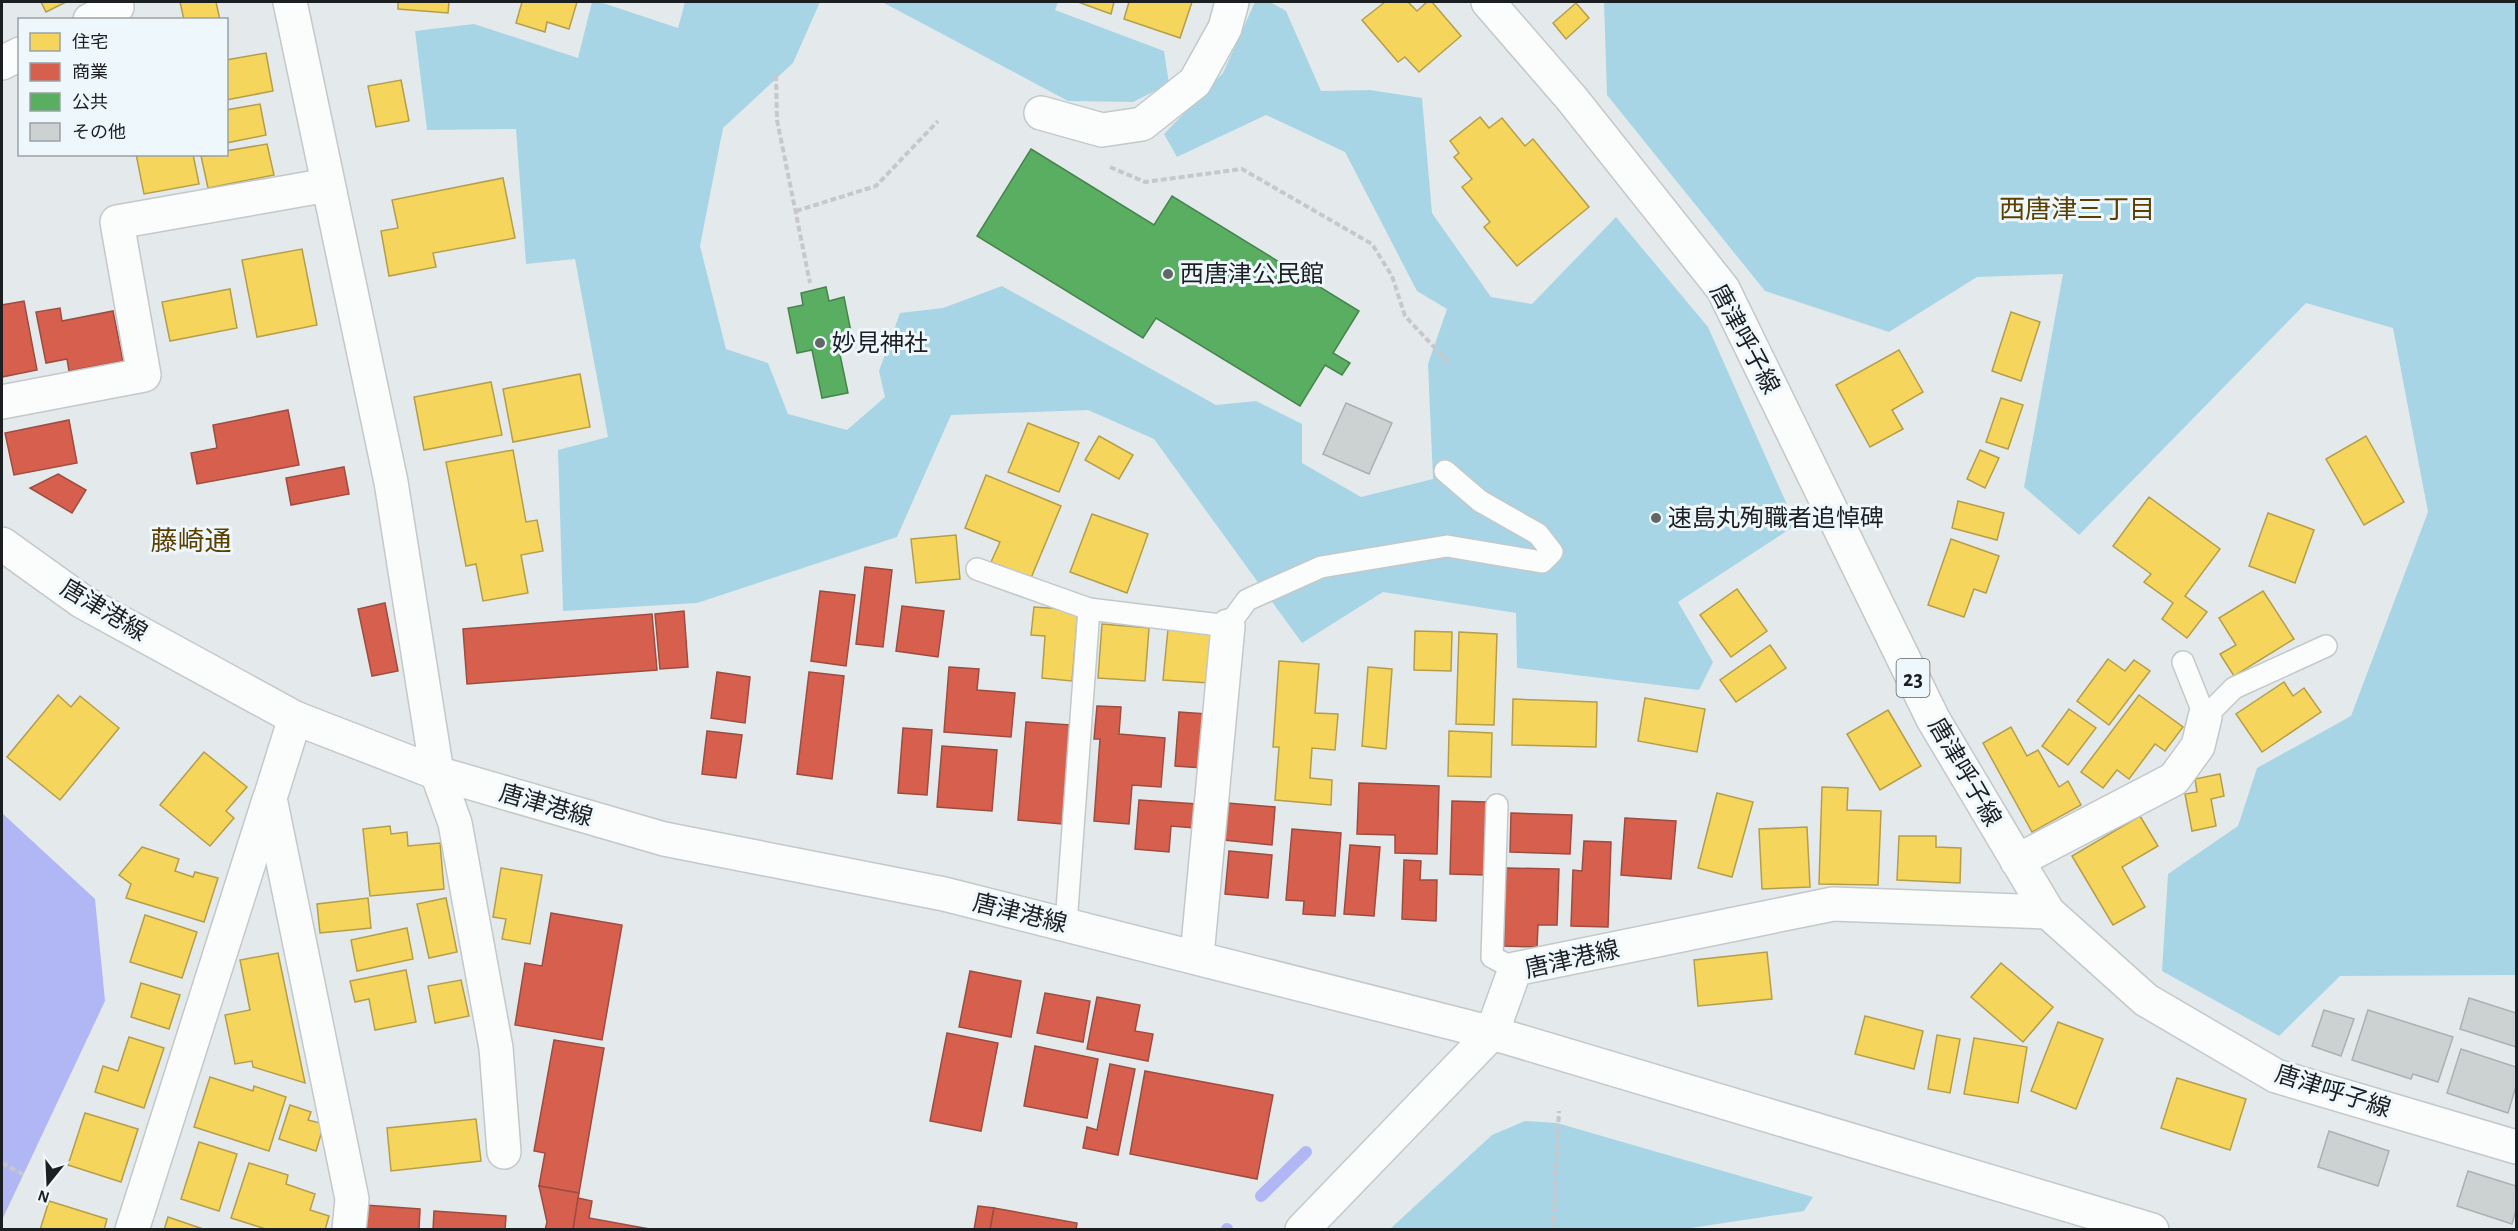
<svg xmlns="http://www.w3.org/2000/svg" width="2518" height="1231" viewBox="0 0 2518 1231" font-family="'Alegreya Sans','Noto Sans JP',sans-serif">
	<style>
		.green { fill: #a8d5e5 }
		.water { fill: #b1b6f4 }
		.homes { fill: #f6d55c; stroke: #b59e4a; stroke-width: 1.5 }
		.shops { fill: #d6604d; stroke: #9e4c40; stroke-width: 1.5 }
		.public { fill: #5aae61; stroke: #47834e; stroke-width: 1.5 }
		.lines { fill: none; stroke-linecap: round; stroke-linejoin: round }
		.stream { stroke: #b1b6f4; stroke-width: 12 }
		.building { fill: #ccd1d1; stroke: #abb0b1; stroke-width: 1.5 }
		.service-casing { stroke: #c3c8c9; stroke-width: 24 }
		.minor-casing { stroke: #c3c8c9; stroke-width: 36 }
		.tertiary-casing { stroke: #c3c8c9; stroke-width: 36 }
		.secondary-casing { stroke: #c3c8c9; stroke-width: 36 }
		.primary-casing { stroke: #c3c8c9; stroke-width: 36 }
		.path { stroke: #c6c8ca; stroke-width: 4; stroke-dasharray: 6 3; stroke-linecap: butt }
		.service { stroke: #fbfcfc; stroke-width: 21 }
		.minor { stroke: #fbfcfc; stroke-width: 33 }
		.tertiary { stroke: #fbfcfc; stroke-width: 33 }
		.secondary { stroke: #fbfcfc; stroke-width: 33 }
		.primary { stroke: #fbfcfc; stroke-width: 33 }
		.poi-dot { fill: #626668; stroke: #eef8fc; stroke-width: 2 }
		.labels { text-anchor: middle; stroke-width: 6; stroke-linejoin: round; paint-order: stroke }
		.shield { fill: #eef8fc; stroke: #5b6063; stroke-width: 1.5 }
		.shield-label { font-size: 22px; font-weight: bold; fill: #1c1f21 }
		.poi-label { font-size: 24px; fill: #1c1f21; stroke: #eef8fc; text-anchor: start }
		.street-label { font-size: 24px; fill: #1c1f21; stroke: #eef8fc }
		.neighbourhood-label { font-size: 26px; fill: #5b3f01; stroke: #eef8fc }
		.quarter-label { font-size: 27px; fill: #5b3f01; stroke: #eef8fc }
	</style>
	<rect width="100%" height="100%" fill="#e4eaec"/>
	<g class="green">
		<polygon points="592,2 600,2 678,28 685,2 820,2 793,63 723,128 700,246 726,349 768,363 788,414 847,430 885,397 879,371 900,313 943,308 1002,286 1216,405 1256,401 1302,424 1302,463 1361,497 1433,479 1428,364 1447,309 1417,291 1345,152 1266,115 1177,157 1164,134 1223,73 1255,2 1270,2 1286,11 1321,91 1370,90 1422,98 1432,213 1491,297 1532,304 1616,217 1708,327 1796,525 1678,602 1713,662 1699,690 1517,668 1516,613 1383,592 1302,643 1154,439 1088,410 951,415 897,537 697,603 563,611 558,450 608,437 575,259 526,264 516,129 427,130 415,31 474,24 578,58"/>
		<polygon points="858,2 1058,2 1055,10 1164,51 1169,84 1133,102 1068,101 884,3"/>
		<polygon points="1604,2 2516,2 2516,975 2340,976 2279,1036 2162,971 2168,874 2238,826 2257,768 2351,716 2428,512 2393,328 2306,303 2079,535 2024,487 2063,274 1977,277 1889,332 1765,291 1607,95"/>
		<polygon points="1525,1121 1557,1123 1813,1197 1804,1211 1678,1230 1390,1229 1492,1135"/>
	</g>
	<polygon class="water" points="2,813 95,899 105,1001 2,1220"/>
	<g class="homes">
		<polygon points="41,2 66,2 46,12"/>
		<polygon points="180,2 216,2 220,20 184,20"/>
		<polygon points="398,2 449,2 448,13 398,9"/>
		<polygon points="522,2 577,2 569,29 547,22 545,32 516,23"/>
		<polygon points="1078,2 1114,2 1111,14"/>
		<polygon points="1129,2 1192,2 1180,38 1124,19"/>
		<polygon points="1385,2 1408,2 1417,11 1427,2 1432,2 1461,36 1419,72 1405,57 1398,62 1362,20"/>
		<polygon points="1576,3 1589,18 1566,39 1553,23"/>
		<polygon points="266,53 273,91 226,100 226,60"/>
		<polygon points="401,80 409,121 376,127 368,86"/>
		<polygon points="260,104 266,135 226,143 226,110"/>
		<polygon points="1480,117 1489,128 1502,118 1525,146 1533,139 1589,207 1517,266 1484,227 1490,222 1462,187 1472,179 1454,157 1459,153 1450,141"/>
		<polygon points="267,144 274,175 208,188 201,156 226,154 226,151"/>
		<polygon points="136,154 193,154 199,184 144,194"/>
		<polygon points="503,178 515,238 433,253 436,267 389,276 381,231 398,228 392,200"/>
		<polygon points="302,249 317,325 257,337 242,260"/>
		<polygon points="230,289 237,328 170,341 162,302"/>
		<polygon points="2011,312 2040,322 2021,381 1992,371"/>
		<polygon points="1899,350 1923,392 1892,410 1903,429 1870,447 1836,385"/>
		<polygon points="580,374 590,427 513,442 503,389"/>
		<polygon points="491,382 502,435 424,450 414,397"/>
		<polygon points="2001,398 2023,405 2008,449 1986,442"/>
		<polygon points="1028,423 1079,443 1059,492 1008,472"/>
		<polygon points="1099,436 1133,455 1119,479 1085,460"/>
		<polygon points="2366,436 2404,502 2364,525 2326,459"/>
		<polygon points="513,450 526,522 537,520 543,551 521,555 528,593 483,601 476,564 466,566 446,462"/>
		<polygon points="1980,450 1999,458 1985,488 1967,479"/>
		<polygon points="986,475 1061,506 1031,578 991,562 1000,542 965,528"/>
		<polygon points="2149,497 2220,549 2185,596 2207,612 2187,638 2162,619 2173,603 2144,582 2151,574 2113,546"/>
		<polygon points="1958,501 2004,513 1997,540 1952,528"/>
		<polygon points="2268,513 2314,530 2295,583 2249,566"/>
		<polygon points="1092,514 1148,534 1127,593 1070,572"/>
		<polygon points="956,535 960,579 916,583 911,539"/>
		<polygon points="1951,539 1999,556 1986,593 1974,589 1964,617 1928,605"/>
		<polygon points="1737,589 1767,631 1731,657 1700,615"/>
		<polygon points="2263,591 2294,639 2234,676 2220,654 2236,645 2219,618"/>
		<polygon points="1034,607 1078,610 1072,681 1042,678 1045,636 1031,635"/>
		<polygon points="1102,624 1149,628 1145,681 1098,678"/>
		<polygon points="1168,629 1213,632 1209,683 1163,680"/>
		<polygon points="1415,631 1452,632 1451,671 1414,670"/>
		<polygon points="1459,632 1497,634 1494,725 1456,724"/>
		<polygon points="1770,645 1786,668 1736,702 1720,680"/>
		<polygon points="2108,659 2125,671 2134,660 2150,671 2109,725 2077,701"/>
		<polygon points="1279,661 1319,664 1315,713 1338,714 1335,750 1312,748 1310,778 1332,780 1331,805 1275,800 1279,747 1273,747"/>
		<polygon points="1368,667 1392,669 1386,749 1362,746"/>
		<polygon points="2284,682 2293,696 2304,688 2321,712 2262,752 2236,714"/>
		<polygon points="58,695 71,707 80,696 119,728 60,800 7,757"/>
		<polygon points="2139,695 2183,727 2165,751 2155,744 2129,779 2117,770 2103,788 2081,772"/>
		<polygon points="1645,698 1705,709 1697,752 1638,741"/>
		<polygon points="1513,699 1597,702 1596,747 1512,745"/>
		<polygon points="2069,709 2096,728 2068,765 2042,746"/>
		<polygon points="1888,710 1921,766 1880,790 1847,734"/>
		<polygon points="2011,727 2027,756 2038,750 2059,787 2068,781 2081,805 2032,832 1983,743"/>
		<polygon points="1449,731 1492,733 1491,777 1448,776"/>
		<polygon points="204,752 247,787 226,811 234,818 210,846 160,805"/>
		<polygon points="2220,774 2224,796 2211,799 2216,826 2192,831 2185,794 2197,792 2195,779"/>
		<polygon points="1822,787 1848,788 1847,810 1881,811 1878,885 1819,884"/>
		<polygon points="1717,793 1753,802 1732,877 1698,868"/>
		<polygon points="2140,816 2158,846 2122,867 2145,907 2113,925 2072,856"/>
		<polygon points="390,826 391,834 407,832 408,846 440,843 444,889 370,896 363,829"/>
		<polygon points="1807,827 1810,887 1762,889 1759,829"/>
		<polygon points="1899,836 1936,836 1936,847 1961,848 1960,883 1897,880"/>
		<polygon points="142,847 179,859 175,871 193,877 195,872 218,878 204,922 126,898 131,884 119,875"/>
		<polygon points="501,868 542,875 530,944 502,939 506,919 493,917"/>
		<polygon points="368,898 371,928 320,933 317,904"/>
		<polygon points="446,898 457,952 429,958 417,904"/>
		<polygon points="145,915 197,932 182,978 130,962"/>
		<polygon points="407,928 413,959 357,971 351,940"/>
		<polygon points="1767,952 1772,999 1698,1006 1694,960"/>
		<polygon points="278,953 305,1083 253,1067 252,1061 235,1064 225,1015 250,1010 240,960"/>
		<polygon points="2001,963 2053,1007 2023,1042 1971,997"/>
		<polygon points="406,970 416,1022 375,1030 369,999 355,1002 350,981"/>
		<polygon points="461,980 469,1016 435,1023 428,986"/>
		<polygon points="141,983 180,995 169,1029 131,1017"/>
		<polygon points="1865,1016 1923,1031 1914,1069 1855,1054"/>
		<polygon points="2058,1022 2103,1039 2076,1109 2031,1091"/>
		<polygon points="1937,1035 1960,1039 1950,1093 1928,1089"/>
		<polygon points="129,1037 164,1048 144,1108 95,1092 103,1066 118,1071"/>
		<polygon points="1974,1038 2027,1047 2018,1103 1964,1094"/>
		<polygon points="210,1077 253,1091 254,1086 286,1097 269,1151 194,1127"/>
		<polygon points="2177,1078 2246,1099 2230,1150 2161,1128"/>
		<polygon points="290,1105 311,1112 308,1120 324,1124 316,1151 279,1139"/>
		<polygon points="85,1113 138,1129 121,1182 68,1165"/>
		<polygon points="476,1119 481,1161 391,1171 387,1128"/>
		<polygon points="199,1142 237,1154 219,1211 181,1199"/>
		<polygon points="249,1163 288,1175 286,1184 315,1194 310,1210 329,1216 325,1230 269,1230 231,1218"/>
		<polygon points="49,1201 107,1219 104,1230 40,1230"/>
		<polygon points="168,1217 206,1230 164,1230"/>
	</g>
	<g class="shops">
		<polygon points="24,301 37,370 2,377 2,305"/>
		<polygon points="60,308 62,321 113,311 123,361 69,371 67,359 46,363 36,312"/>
		<polygon points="288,410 299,465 197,484 191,453 217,448 213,425"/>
		<polygon points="69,420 77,463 14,475 5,433"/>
		<polygon points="344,467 349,494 291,505 286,478"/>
		<polygon points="58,474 86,490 72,513 30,488"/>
		<polygon points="865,567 892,570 883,647 856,644"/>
		<polygon points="820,591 855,595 846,666 811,661"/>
		<polygon points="385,603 398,671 372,676 358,609"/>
		<polygon points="902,606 944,611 938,657 896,651"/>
		<polygon points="684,611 688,667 660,669 655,614"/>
		<polygon points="652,614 657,670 467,684 463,629"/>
		<polygon points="949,667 979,669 977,690 1015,693 1011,737 944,732"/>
		<polygon points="717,672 750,677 745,723 711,718"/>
		<polygon points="809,672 844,676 832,779 797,774"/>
		<polygon points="1097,706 1121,707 1119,734 1165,738 1161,787 1132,785 1129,824 1094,821 1100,739 1094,739"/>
		<polygon points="1179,712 1207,714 1203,768 1175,766"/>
		<polygon points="1026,722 1070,725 1062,824 1018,820"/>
		<polygon points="903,728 932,730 927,795 898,793"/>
		<polygon points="707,731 742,735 736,778 702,774"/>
		<polygon points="942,746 997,750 992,811 937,807"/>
		<polygon points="1359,783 1439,786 1437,854 1395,853 1395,835 1357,834"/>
		<polygon points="1139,800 1197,804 1195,828 1171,826 1169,852 1135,849"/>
		<polygon points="1452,801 1487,802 1485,875 1450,874"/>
		<polygon points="1227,803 1275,807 1272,845 1224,840"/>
		<polygon points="1511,813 1572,815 1570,854 1510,852"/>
		<polygon points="1625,818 1676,821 1671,879 1621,875"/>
		<polygon points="1292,829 1341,833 1335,916 1303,914 1304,901 1286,900"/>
		<polygon points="1584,841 1611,842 1608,927 1571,926 1573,870 1582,871"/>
		<polygon points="1350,845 1380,847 1374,916 1344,914"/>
		<polygon points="1229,851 1272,855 1268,898 1225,894"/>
		<polygon points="1404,860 1421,861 1420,880 1437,880 1436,921 1402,919"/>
		<polygon points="1506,868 1559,869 1557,925 1538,925 1537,947 1504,946"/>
		<polygon points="551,913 622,925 602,1040 515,1025 525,963 542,966"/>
		<polygon points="970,971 1021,981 1011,1037 959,1027"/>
		<polygon points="1045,993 1090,1001 1083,1042 1037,1033"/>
		<polygon points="1097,997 1140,1005 1135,1031 1153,1034 1148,1061 1087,1049"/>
		<polygon points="947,1033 998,1043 981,1131 930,1121"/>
		<polygon points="554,1040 604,1048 579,1193 539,1186 545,1153 534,1151"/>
		<polygon points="1035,1046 1098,1059 1087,1118 1024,1106"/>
		<polygon points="1110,1064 1135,1069 1118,1155 1083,1148 1087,1127 1097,1130"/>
		<polygon points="1145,1071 1273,1095 1257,1179 1130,1154"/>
		<polygon points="539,1186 579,1193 573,1230 545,1230 547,1222"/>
		<polygon points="578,1198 592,1201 589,1218 655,1230 573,1230"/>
		<polygon points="365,1205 420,1209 419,1230 364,1230"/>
		<polygon points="978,1206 994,1208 990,1230 974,1230"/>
		<polygon points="994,1208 1077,1223 1076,1230 990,1230"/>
		<polygon points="434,1211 506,1216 505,1230 433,1230"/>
	</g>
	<g class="public">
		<polygon points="1031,149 1154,225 1172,196 1359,311 1333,353 1350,363 1342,375 1325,365 1300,406 1156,318 1143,338 977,236"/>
		<polygon points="826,287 829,301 844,297 853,342 838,345 848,393 822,398 812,350 797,353 788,308 803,305 801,293"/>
	</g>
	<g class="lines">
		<g class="stream">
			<polyline points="1261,1196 1306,1152"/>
			<polyline points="1227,1230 1227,1229"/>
		</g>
	</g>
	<g class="building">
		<polygon points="1346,403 1392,423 1369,474 1323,454"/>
		<polygon points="2469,998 2516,1013 2516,1047 2460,1029"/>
		<polygon points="2324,1010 2354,1019 2341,1056 2312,1046"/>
		<polygon points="2368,1010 2453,1037 2438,1082 2413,1074 2411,1079 2352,1060"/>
		<polygon points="2461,1049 2516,1067 2516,1086 2508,1113 2447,1093"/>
		<polygon points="2329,1131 2389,1151 2378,1186 2318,1167"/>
		<polygon points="2468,1171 2516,1186 2516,1210 2512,1224 2457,1206"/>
	</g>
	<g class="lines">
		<defs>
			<g id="service">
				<polyline points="977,569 1089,609 1228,626 1247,600 1321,567 1447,546 1542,562 1552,552 1538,534 1480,501 1445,471"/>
				<polyline points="2183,662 2205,717 2234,688 2326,646"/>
				<polyline points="1497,805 1492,957 1515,969"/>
				<polyline points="1066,924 1089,609"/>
			</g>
			<g id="minor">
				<polyline points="290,2 391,482 437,773 455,823 496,1048 504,1152"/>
				<polyline points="90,20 117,7 114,2"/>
				<polyline points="2,63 20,54"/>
				<polyline points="1041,113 1102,130 1142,124 1195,82 1225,28 1232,2"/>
				<polyline points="2,402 144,375 117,222 328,185"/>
				<polyline points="295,718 270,798 352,1199 349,1230"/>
				<polyline points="2017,861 2174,779 2198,746 2205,717"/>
				<polyline points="1197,956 1228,626"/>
				<polyline points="132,1230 269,800"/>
			</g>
			<polyline id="tertiary" points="1302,1230 1492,1033 2152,1230"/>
			<polyline id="secondary" points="2,544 83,602 295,718 437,773 664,839 944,894 1492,1033 1515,969 1833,904 2048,912"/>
			<polyline id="primary" points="1488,2 1572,99 1723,289 1933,719 2048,912 2146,1000 2276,1076 2516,1147"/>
		</defs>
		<use href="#service" class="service-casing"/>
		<use href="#minor" class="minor-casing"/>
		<use href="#tertiary" class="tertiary-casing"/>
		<use href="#secondary" class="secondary-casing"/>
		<use href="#primary" class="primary-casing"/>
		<g class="path">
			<polyline points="776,75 777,120 810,283"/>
			<polyline points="1110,167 1145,182 1242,169 1372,244 1392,276 1405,316 1449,363"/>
			<polyline points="796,211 876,186 938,121"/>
			<polyline points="2,1163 23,1174"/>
			<polyline points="1553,1230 1559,1111"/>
		</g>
		<use href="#service" class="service"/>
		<use href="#minor" class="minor"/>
		<use href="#tertiary" class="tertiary"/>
		<use href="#secondary" class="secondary"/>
		<use href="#primary" class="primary"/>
	</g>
	<g class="poi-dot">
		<circle cx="1168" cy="274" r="6"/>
		<circle cx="820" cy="343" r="6"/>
		<circle cx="1656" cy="518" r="6"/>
	</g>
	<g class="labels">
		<rect class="shield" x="1896.5" y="659" width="33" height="38" rx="4.5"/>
		<g class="shield-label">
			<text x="1913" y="686">23</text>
		</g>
		<g class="poi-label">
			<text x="1180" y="282">西唐津公民館</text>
			<text x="832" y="351">妙見神社</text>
			<text x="1668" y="526">速島丸殉職者追悼碑</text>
		</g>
		<g class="street-label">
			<text transform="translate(1745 339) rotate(62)" y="8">唐津呼子線</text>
			<text transform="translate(104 610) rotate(31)" y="8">唐津港線</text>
			<text transform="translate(1965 772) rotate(60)" y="8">唐津呼子線</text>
			<text transform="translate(546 805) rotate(16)" y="8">唐津港線</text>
			<text transform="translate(1020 913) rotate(14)" y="8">唐津港線</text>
			<text transform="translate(1572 959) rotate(-13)" y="8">唐津港線</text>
			<text transform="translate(2333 1091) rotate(18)" y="8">唐津呼子線</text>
		</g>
		<g class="neighbourhood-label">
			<text x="2077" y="218">西唐津三丁目</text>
		</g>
		<g class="quarter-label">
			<text x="191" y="550">藤崎通</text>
		</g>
	</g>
	<rect width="2518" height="1231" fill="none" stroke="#1c1f21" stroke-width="6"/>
	<rect x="18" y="18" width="210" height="138" fill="#eef8fc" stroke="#9aa1a4" stroke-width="1.5"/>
	<rect x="30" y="33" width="30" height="18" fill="#f6d55c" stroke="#9aa1a4" stroke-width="1.5"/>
	<text x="72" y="48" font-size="18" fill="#1c1f21">住宅</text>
	<rect x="30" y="63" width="30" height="18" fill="#d6604d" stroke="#9aa1a4" stroke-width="1.5"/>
	<text x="72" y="78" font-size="18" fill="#1c1f21">商業</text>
	<rect x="30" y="93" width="30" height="18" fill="#5aae61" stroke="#9aa1a4" stroke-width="1.5"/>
	<text x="72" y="108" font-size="18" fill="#1c1f21">公共</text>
	<rect x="30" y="123" width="30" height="18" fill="#ccd1d1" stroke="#9aa1a4" stroke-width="1.5"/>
	<text x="72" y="138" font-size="18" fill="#1c1f21">その他</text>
	<g transform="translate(48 1183) rotate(198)" stroke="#eef8fc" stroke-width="4.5" paint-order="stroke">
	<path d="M0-4.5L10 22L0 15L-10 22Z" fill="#1c1f21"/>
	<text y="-9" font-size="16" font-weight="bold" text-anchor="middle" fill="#1c1f21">N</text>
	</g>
</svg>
